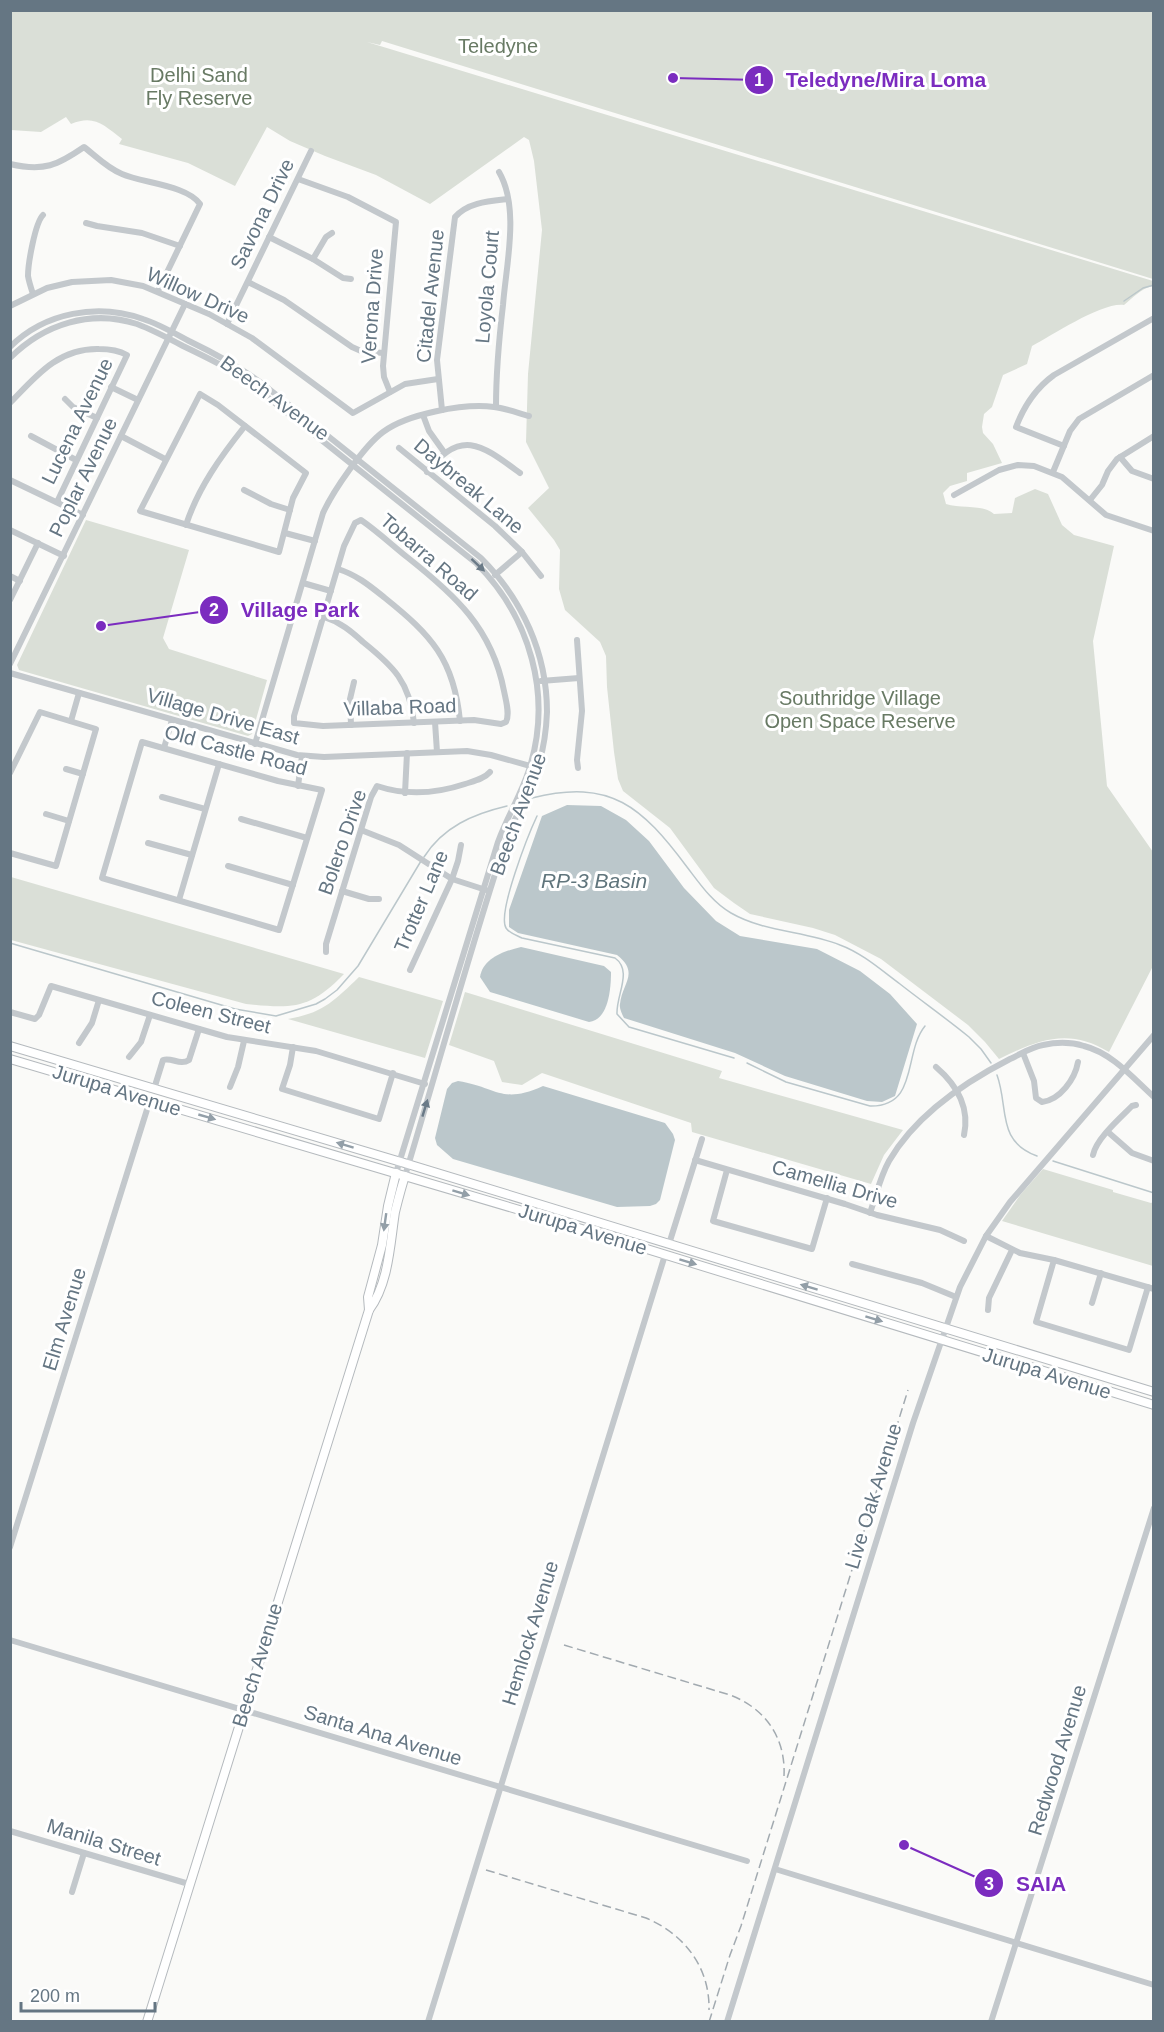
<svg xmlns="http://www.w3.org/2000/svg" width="1164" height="2032" viewBox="0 0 1164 2032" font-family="Arial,sans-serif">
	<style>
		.green { fill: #dadfd7 }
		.water { fill: #bbc7cb }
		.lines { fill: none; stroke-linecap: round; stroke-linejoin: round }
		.stream { stroke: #bbc7cb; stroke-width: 1.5 }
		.major-casing { stroke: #b5babe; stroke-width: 10 }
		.minor { stroke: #c3c8cc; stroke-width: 6 }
		.major { stroke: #fff; stroke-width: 8 }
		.rail { stroke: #a2aab0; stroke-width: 1.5; stroke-dasharray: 9 4.5; stroke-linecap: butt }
		.oneway { fill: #6a7a87 }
		.oneway2 { fill: #939fa8 }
		.labels { text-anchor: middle; stroke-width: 6; stroke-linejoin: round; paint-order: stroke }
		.park-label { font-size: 20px; fill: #687a64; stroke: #fff }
		.street-label { font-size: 20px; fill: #657683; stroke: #fff }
		.water-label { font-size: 21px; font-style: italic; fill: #60757c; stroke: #fff }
		.leader { fill: none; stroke: #7b2cbf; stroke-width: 2 }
		.callout-dot { fill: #7b2cbf; stroke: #fff; stroke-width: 2 }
		.mark-label { font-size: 18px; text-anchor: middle; font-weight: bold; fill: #fff }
		.callout-label { font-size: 21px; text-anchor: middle; font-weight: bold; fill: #7b2cbf; stroke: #fff; stroke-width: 6; stroke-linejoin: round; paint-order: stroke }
	</style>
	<rect width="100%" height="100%" fill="#fafaf8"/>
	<g class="green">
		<path d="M11,11H1153V279L382,41L380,45L367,42L1153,281V286C1140,289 1134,297 1124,305C1102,302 1053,335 1032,346L1027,364L1003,375L992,407L984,414L982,427L983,433L993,444L1002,463L967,473V481L950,486L943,493L946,504C961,509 983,504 994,514L1012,513L1015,498L1035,489L1048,494L1062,525L1074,535L1114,546L1093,641L1107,786L1153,852L1154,964L1109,1052C1068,1027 1038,1040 999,1059L985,1042L968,1025L881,959L835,935L813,928L750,914L734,903L714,888L670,828L623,791L618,779L614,752L607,687L606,656L600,642L565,610L559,589L560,550L554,540L528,508L549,488L526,442L528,374L542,230L534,161L529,140L524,137L430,204L376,175L325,156L290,141L267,127L235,186L188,163L119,144L122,139C104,125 94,114 71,124L66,117L41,132L11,130Z"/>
		<polygon points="86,520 189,550 163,638 169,649 267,680 252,734 248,736 19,670 17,665"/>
		<path d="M11,877L344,974C310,1009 293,1009 246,1004L11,940Z"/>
		<path d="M359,977L443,1001L425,1058L288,1019C323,1013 334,1001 359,977Z"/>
		<polygon points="465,992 722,1071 719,1078 903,1130 884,1155 871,1184 692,1132 691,1123 542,1073 522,1085 502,1082 494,1061 449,1045"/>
		<polygon points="1043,1169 1113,1190 1113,1192 1151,1203 1153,1202 1153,1266 1002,1221 1021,1194"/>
	</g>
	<g class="water">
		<path d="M567,805L601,806L626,820L649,841L684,888L716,921L740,936L817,949L860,971L890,994L917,1024L895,1096L882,1102L867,1101L785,1076L735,1053L624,1018C622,1014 619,1008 620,1004C622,983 640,973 617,955L518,933L509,927V910L542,816Z"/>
		<path d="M521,947L604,966L611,972C611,987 609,1020 589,1022L490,992L480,977C483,958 504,951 521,947Z"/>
		<path d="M458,1081C497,1087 501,1105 543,1086L665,1123L673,1134L675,1140L660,1200L656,1204L650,1206L617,1207L453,1159L437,1145L435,1138L447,1089L452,1083Z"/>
	</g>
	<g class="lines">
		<g class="stream">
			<polyline points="1124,301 1143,288 1154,285"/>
			<path d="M532,798C611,778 642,807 687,867C700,884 713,903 731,913C764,932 804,931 840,945C862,953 881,970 900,984C923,1002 947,1019 969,1037L981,1049L991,1063"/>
			<path d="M537,816C529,833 497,913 506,928C509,933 516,935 522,938L615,958C633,971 616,995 617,1014L629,1027L734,1058"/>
			<path d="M424,857C443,827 473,814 507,806"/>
			<polyline points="10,943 235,1009 276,1016 316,1004 325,999 337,990 358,966 421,861"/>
			<path d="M747,1063L786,1082L870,1106C919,1107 903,1053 925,1026"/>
			<path d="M997,1075C1009,1108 996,1141 1037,1156"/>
			<polyline points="1053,1161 1154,1193"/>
		</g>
		<defs>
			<g id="major">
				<polyline points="10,1046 401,1162 1154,1392"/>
				<polyline points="10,1059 533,1214 1154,1405"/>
				<polyline points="369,1310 368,1297 382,1245 388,1206 396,1173"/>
				<path d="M147,2022L369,1310C389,1283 390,1244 395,1212C398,1200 401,1188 405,1176"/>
			</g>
		</defs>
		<use href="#major" class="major-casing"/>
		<g class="minor">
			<path d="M10,164C44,172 58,165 84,147C97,157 107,168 122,174C142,183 187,185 200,204L158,291"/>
			<polyline points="298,179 348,197 396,222 383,366 384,377 390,392"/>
			<polyline points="86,223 97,226 142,233 180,246"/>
			<polyline points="269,237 313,259 343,278 351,279"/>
			<polyline points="313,259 326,237 332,233"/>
			<polyline points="248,282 284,300 352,347 361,351 383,353"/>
			<path d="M33,294C31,288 29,282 28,276C28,264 35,223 43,215"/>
			<polyline points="10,306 47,288 72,282 111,280 143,286 209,314 252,338 353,413 405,384 438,379"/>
			<polyline points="227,324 311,151"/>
			<path d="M10,347C45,312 98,303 143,319C159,324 174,333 189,341C216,354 240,367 264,385L481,558C522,599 547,653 547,712C546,739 540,767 529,791C522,807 513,821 507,837C470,949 439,1063 405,1176"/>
			<path d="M10,358C44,324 91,309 137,324C153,330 168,338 183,346C206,357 229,368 251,384L476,563C530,617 553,695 529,770C521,795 507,817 498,842L396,1173"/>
			<polyline points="111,387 138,400"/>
			<polygon points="200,394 218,405 306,473 293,498 279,552 140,511"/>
			<polyline points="65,399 73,407 97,418"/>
			<path d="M10,403C36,376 58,348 99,349C109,349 118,350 127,355L57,502"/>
			<path d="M496,407C496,373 499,339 503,305C506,265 520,208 499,172"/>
			<path d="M442,410L437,360L455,217C468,202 490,201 508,199"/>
			<polyline points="423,415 429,431 444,452"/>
			<polyline points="31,436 76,460"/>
			<polyline points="121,436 165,459"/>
			<path d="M1064,446L1016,427C1024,406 1036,388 1054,375L1154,318"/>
			<polyline points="399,448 495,526 522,552 541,576"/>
			<polyline points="1120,457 1132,471 1154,479"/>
			<path d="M427,472C461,427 483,446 520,473"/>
			<polyline points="1053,472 1070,431 1079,419 1154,375"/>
			<polyline points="10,480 83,515"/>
			<polyline points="244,490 271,504 290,510"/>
			<polyline points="954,495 999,470 1018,465 1034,466 1062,477 1106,515 1154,531"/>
			<polyline points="1090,500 1102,485 1108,471 1117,459 1154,436"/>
			<path d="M361,520C377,531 392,545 407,557C455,595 492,628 504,691C506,701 510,714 506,722L501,724L474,720L323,726L294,723V716L344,546L355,523Z"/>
			<path d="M186,525C198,488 221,456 245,426"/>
			<polyline points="10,530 64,556"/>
			<polyline points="285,533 315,541"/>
			<path d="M338,569C357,575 370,586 385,598C431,635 454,659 460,721"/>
			<polyline points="495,575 522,552"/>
			<polyline points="10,576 20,581"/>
			<polyline points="303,583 331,591"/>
			<polyline points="10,600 38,543"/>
			<path d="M324,617C340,622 351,631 363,642C393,666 410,682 414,723"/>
			<polyline points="577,640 582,711 577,760 578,768"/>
			<polyline points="10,664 185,304"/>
			<polyline points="10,673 297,755 324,757 467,751 491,755 534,767"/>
			<polyline points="541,681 579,678"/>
			<polyline points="71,721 79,693"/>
			<polyline points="435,722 437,752"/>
			<polyline points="351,725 350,699 354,682"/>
			<polygon points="142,742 278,781 322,790 279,930 102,878"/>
			<path d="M255,744L323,513C333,491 364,446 383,432C407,414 464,403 494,407C505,408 518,413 529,416"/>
			<polyline points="164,748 172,720"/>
			<polyline points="66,769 83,774"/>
			<polyline points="10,773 40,712 96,729 56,866 10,853"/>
			<polyline points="298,786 302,756"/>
			<polyline points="405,793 407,753"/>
			<polyline points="162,797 205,809"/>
			<polyline points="46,814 69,821"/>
			<polyline points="241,819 307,838"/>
			<polyline points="361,830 399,845 452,879 486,890"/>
			<polyline points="148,843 192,855"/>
			<polyline points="228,866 293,885"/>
			<polyline points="342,891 369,899 379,899"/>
			<polyline points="179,900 219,764"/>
			<path d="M326,952V944L371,797L377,786C407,796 435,794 465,784C474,781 484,779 490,772"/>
			<polyline points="410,970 452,879 458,861 461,845"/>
			<polyline points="10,1012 35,1019 39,1015 51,986 227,1037 316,1051 425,1084"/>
			<polyline points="79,1043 92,1023 99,1000"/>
			<polyline points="293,1047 290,1065 282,1089 379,1119 393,1073"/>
			<path d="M1023,1053L1034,1081L1036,1098L1042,1102C1060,1100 1075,1079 1078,1062"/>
			<polyline points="129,1057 141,1042 150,1015"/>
			<path d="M936,1067C957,1085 970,1107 964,1135"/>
			<polyline points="230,1087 238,1067 244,1041"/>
			<path d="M154,1089L163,1060C172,1057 180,1066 189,1060L199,1029"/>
			<polyline points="1108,1132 1132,1153 1154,1161"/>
			<path d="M1093,1155C1096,1139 1120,1118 1132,1106L1136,1105"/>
			<polyline points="695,1160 845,1204 877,1215 940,1230 964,1241"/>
			<polyline points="727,1170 713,1221 812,1249 827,1198"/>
			<path d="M870,1213C876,1196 880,1177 889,1161C915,1116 965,1082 1010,1059C1021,1054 1031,1047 1043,1045C1057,1042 1071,1042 1084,1046C1112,1053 1133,1078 1154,1097"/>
			<polyline points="986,1236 1020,1253 1054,1260 1154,1289"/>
			<polyline points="669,1244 702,1139"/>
			<polyline points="1054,1260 1036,1322 1129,1350 1148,1287"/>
			<polyline points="852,1264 922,1283 956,1297"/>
			<polyline points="1092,1303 1101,1273"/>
			<polyline points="988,1310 989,1298 1012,1250"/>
			<polyline points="10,1547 150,1100"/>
			<polyline points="10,1640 747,1861"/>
			<polyline points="10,1831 189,1884"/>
			<polyline points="775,1869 1154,1985"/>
			<polyline points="72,1892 84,1853"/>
			<polyline points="428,2022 665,1255"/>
			<polyline points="727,2022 913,1423 960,1287 986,1236 1010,1202 1154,1035"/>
			<polyline points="991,2022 1154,1508"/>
		</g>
		<use href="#major" class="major"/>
		<g class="rail">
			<path d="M564,1645L730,1695C765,1708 786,1738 784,1776"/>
			<path d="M486,1870L646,1918C684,1934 710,1967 709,2010"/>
			<polyline points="709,2022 730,1955 741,1926 908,1390"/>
		</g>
	</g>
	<defs><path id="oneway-solid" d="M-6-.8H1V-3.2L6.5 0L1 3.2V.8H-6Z" transform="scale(1.5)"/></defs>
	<g class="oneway">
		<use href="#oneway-solid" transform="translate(478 565) rotate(43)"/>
		<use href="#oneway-solid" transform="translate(425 1108) rotate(-73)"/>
	</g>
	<g class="oneway2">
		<use href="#oneway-solid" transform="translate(207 1117) rotate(16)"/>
		<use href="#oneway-solid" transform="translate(345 1145) rotate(-163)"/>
		<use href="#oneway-solid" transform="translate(461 1193) rotate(17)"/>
		<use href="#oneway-solid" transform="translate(385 1222) rotate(98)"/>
		<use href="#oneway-solid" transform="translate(688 1262) rotate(17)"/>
		<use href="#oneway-solid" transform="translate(809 1287) rotate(-163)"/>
		<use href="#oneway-solid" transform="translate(874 1319) rotate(17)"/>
	</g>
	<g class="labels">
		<g class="park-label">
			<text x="498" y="53">Teledyne</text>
			<text x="199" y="82">Delhi Sand<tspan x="199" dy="23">Fly Reserve</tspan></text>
			<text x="860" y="705">Southridge Village<tspan x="860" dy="23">Open Space Reserve</tspan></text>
		</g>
		<g class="street-label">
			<text transform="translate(262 214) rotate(-64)" y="7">Savona Drive</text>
			<text transform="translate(487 287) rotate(-85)" y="7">Loyola Court</text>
			<text transform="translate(198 295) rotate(24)" y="7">Willow Drive</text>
			<text transform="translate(430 296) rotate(-84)" y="7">Citadel Avenue</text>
			<text transform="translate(372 306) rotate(-86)" y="7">Verona Drive</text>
			<text transform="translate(275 398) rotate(36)" y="7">Beech Avenue</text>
			<text transform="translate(77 421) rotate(-64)" y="7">Lucena Avenue</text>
			<text transform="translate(83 477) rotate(-64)" y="7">Poplar Avenue</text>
			<text transform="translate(469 486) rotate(40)" y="7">Daybreak Lane</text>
			<text transform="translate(429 557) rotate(41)" y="7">Tobarra Road</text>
			<text transform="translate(400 707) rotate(-2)" y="7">Villaba Road</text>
			<text transform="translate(223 716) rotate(16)" y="7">Village Drive East</text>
			<text transform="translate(236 750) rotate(15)" y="7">Old Castle Road</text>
			<text transform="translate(518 814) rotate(-70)" y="7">Beech Avenue</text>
			<text transform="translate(342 842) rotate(-71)" y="7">Bolero Drive</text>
			<text transform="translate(421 901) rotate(-67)" y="7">Trotter Lane</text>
			<text transform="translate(211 1012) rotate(14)" y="7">Coleen Street</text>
			<text transform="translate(117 1090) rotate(17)" y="7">Jurupa Avenue</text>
			<text transform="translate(835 1184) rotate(16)" y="7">Camellia Drive</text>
			<text transform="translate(583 1229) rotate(17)" y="7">Jurupa Avenue</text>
			<text transform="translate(64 1319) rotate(-73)" y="7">Elm Avenue</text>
			<text transform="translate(1047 1373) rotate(17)" y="7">Jurupa Avenue</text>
			<text transform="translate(873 1496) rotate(-73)" y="7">Live Oak Avenue</text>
			<text transform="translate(530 1633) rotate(-73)" y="7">Hemlock Avenue</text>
			<text transform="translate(257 1665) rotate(-73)" y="7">Beech Avenue</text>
			<text transform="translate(383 1735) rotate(17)" y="7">Santa Ana Avenue</text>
			<text transform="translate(1057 1760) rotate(-73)" y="7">Redwood Avenue</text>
			<text transform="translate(104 1842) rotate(17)" y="7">Manila Street</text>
		</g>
		<g class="water-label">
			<text x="594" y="888">RP-3 Basin</text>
		</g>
	</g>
	<path class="leader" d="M673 78L759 80M101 626L214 610M904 1845L989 1883"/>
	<g class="callout-dot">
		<circle cx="673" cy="78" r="6"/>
		<circle cx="101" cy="626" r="6"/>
		<circle cx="904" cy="1845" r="6"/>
		<circle cx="759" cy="80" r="15"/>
		<circle cx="214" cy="610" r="15"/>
		<circle cx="989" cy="1883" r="15"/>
	</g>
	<g class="mark-label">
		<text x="759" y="86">1</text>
		<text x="214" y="616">2</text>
		<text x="989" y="1890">3</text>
	</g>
	<g class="callout-label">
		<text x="886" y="87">Teledyne/Mira Loma</text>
		<text x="300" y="617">Village Park</text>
		<text x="1041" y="1891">SAIA</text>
	</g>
	<rect width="1164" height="2032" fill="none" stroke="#657683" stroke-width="24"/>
	<path d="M21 2002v9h134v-9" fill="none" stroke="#657683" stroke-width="3"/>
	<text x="30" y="2002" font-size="18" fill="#657683" stroke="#ffffff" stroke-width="4.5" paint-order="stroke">200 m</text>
</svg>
